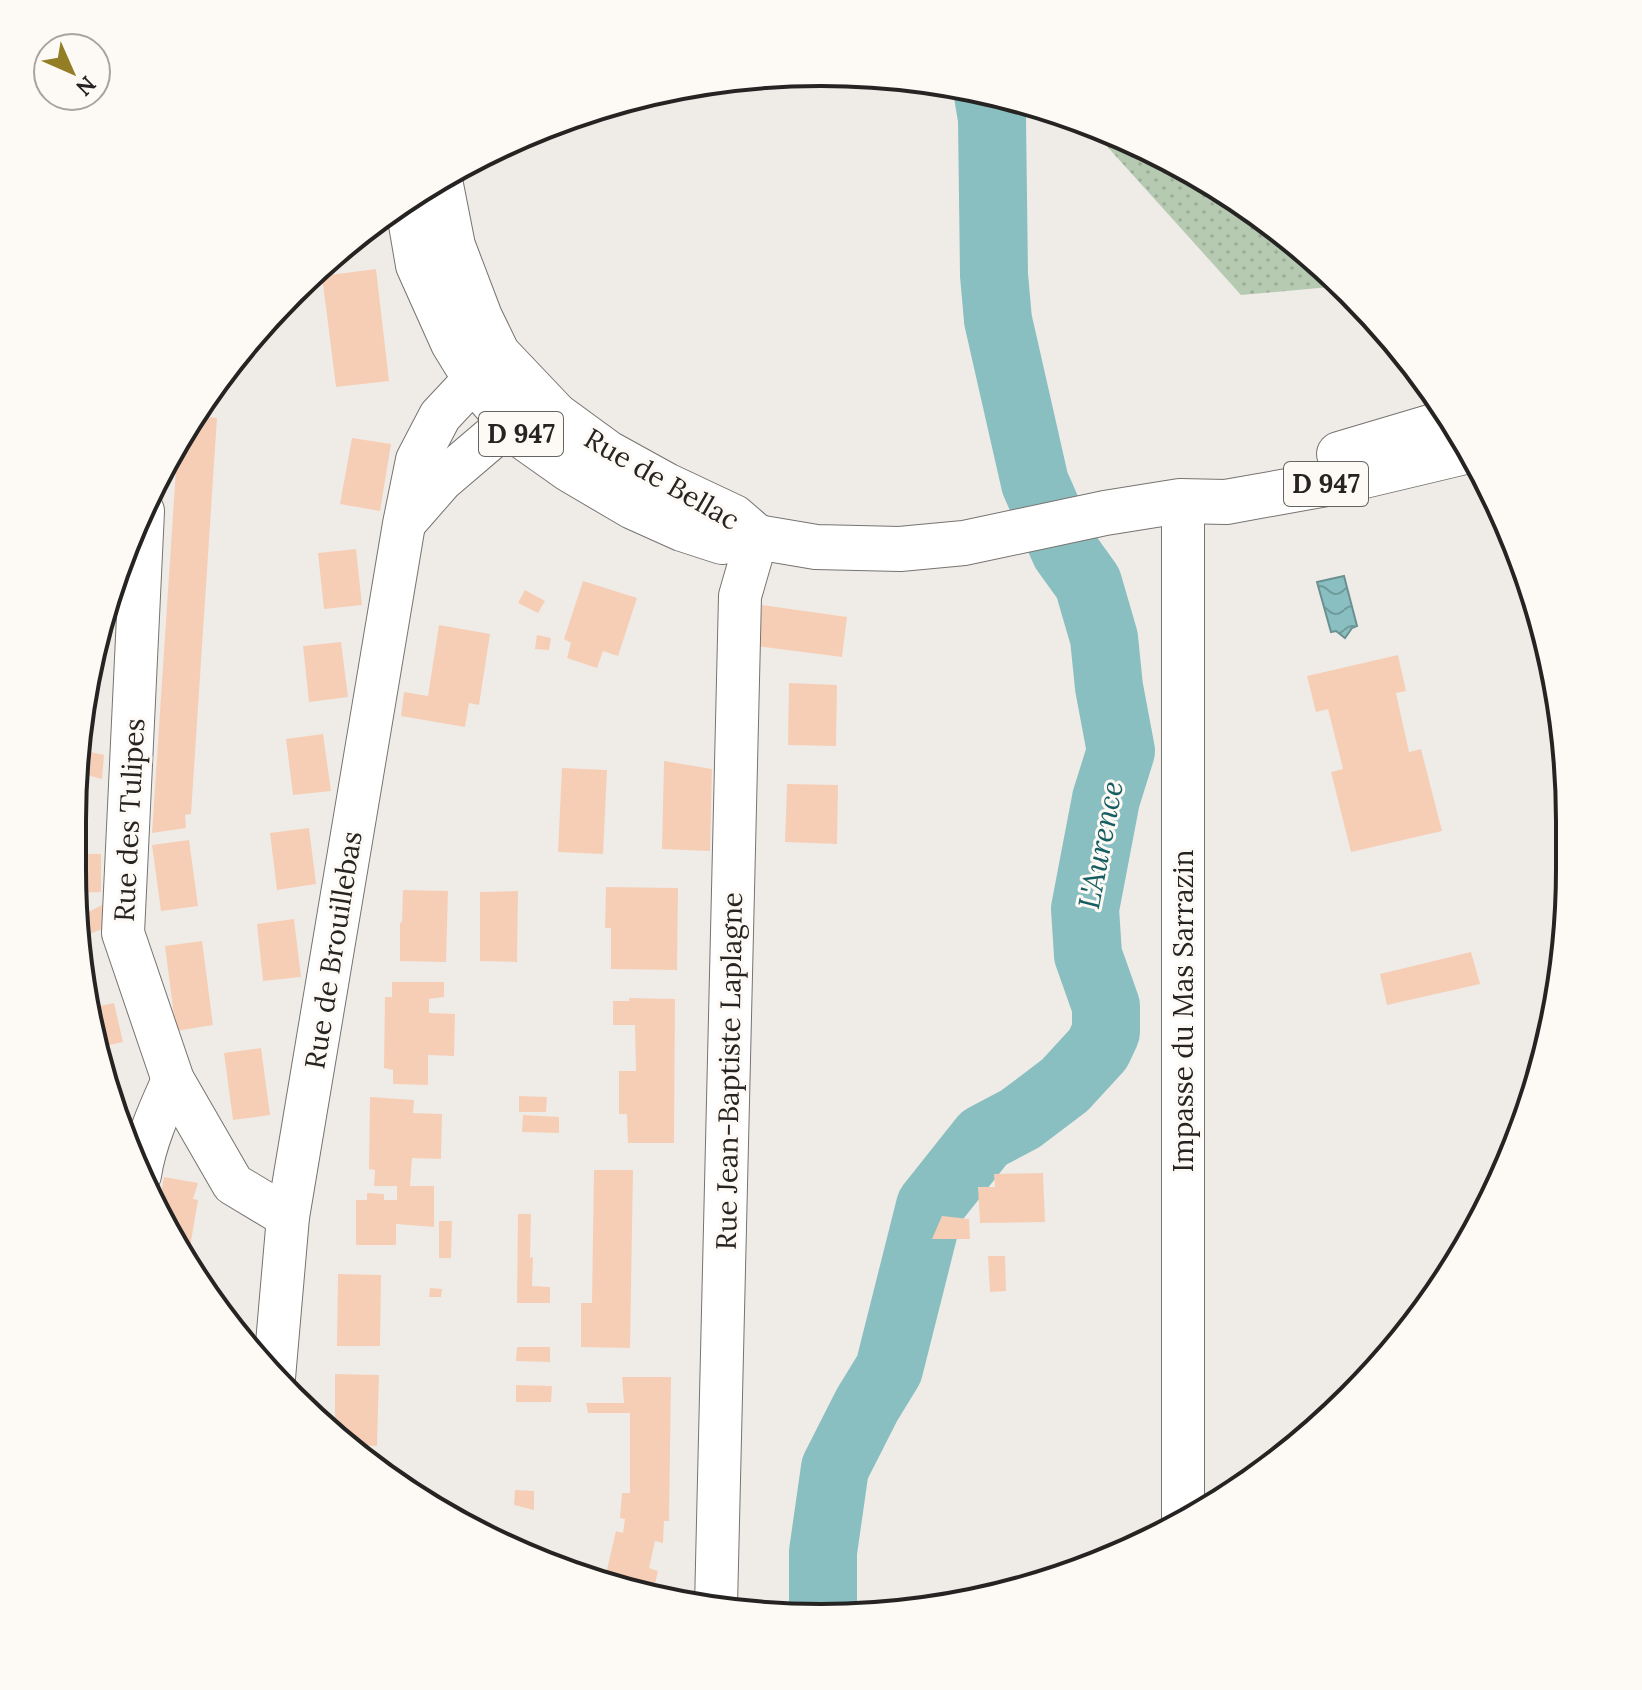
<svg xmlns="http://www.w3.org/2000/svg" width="1642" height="1690" viewBox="0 0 1642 1690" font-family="Lora,serif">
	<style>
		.grass { fill: url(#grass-dots) }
		.water { fill: url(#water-waves); stroke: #6b9091; stroke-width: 2 }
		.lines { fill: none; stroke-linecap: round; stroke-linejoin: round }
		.river { stroke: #89bfc0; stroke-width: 68 }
		.building { fill: #f6ceb6 }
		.street-casing { stroke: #767370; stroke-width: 44 }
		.primary-casing { stroke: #767370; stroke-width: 46 }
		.street { stroke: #fff; stroke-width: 42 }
		.primary { stroke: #fff; stroke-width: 44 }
		.labels { text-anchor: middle; stroke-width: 6; stroke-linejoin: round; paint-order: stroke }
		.shield { fill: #fdf9f5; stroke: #666462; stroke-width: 2 }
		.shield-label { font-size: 26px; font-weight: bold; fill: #262423 }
		.street-label { font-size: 28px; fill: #262423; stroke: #fdf9f5 }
		.water-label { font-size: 30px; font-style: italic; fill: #145e61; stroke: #fdf9f5 }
		.rim { fill: none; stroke: #262423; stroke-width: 4 }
	</style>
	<defs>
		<pattern id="grass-dots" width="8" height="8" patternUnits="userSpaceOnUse" patternTransform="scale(2)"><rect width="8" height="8" fill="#b6cab2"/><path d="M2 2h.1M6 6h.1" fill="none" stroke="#9cad99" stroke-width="1.8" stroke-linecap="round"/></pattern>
		<pattern id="water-waves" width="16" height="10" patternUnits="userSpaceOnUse" patternTransform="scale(2)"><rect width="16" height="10" fill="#89bfc0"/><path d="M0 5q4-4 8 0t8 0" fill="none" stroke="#709b9c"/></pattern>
	</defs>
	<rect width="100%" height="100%" fill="#efece8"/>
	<polygon class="grass" points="1086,123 1196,173 1315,258 1341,286 1241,295"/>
	<g class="water">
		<polygon points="988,95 1008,99 1013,158 1011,210 1021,335 1037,412 1058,484 1037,488 1035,483 998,319 994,275 992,119"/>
		<polygon points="1092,545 1101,575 1117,614 1132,687 1128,714 1133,766 1111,850 1109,886 1101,930 1104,949 1119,998 1121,1031 1113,1073 1099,1086 994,1146 940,1208 923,1266 916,1324 906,1360 848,1463 839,1513 841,1615 823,1613 823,1552 835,1468 867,1405 889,1369 930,1206 984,1138 1020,1119 1065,1085 1098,1049 1106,1032 1106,1006 1088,955 1085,909 1106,799 1121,751 1109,687 1104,638 1088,583 1065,551"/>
		<polygon points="1344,576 1357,626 1352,628 1345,638 1336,631 1331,632 1317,582"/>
	</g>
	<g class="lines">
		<polyline class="river" points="823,1613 823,1552 835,1468 867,1405 889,1369 930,1206 984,1138 1020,1119 1065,1085 1098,1049 1106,1032 1106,1006 1088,955 1085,909 1106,799 1121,751 1109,687 1104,638 1088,583 1065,551 1035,483 998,320 994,275 992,119 988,95"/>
	</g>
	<g class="building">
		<polygon points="358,233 360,247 340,250 346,244"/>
		<polygon points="376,269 389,381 336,387 322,276"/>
		<polygon points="194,416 217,418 191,814 185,815 186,828 152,833 178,439"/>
		<polygon points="352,438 391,444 380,511 340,504"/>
		<polygon points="356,549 362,605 324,609 318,553"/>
		<polygon points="583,581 637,598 618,656 603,651 597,668 567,658 571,643 564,639"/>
		<polygon points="525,590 545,601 538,613 518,603"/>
		<polygon points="762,605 847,617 842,657 757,646"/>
		<polygon points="439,625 490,634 479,705 469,703 465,727 401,716 404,692 428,696"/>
		<polygon points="537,635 551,638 549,650 535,649"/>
		<polygon points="99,637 106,639 81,750 104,755 102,779 76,772 78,723"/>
		<polygon points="341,642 348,697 309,702 303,646"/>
		<polygon points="1398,655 1406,691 1396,693 1409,752 1421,749 1442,831 1351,852 1331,772 1343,769 1328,709 1316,712 1307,676"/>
		<polygon points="789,683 837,685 836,746 788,745"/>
		<polygon points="323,734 331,791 293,795 286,739"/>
		<polygon points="664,761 712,769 710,851 662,849"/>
		<polygon points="562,768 607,770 603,854 558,852"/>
		<polygon points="787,784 838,785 837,844 785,842"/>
		<polygon points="309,828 316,884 277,890 270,833"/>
		<polygon points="189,840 198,906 161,911 152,845"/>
		<polygon points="73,854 101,854 101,892 74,893"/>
		<polygon points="606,887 678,888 677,970 611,969 611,928 605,928"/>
		<polygon points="403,890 448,891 446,962 400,961 400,922 402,923"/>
		<polygon points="518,891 517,962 480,961 480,892"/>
		<polygon points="102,905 105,928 79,938 77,918"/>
		<polygon points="294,919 301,977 263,981 257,924"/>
		<polygon points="202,941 213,1025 176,1031 165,946"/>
		<polygon points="1471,952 1480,984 1387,1005 1380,974"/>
		<polygon points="392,982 444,982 444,997 429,999 429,1013 455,1014 454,1056 428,1055 428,1085 393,1084 393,1070 384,1068 385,997 392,997"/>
		<polygon points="629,998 675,999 674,1143 628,1143 627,1114 619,1114 619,1071 636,1071 635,1025 613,1025 613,1001 629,1001"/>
		<polygon points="114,1003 123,1042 96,1048 86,1009"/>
		<polygon points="261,1048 270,1115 233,1120 224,1053"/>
		<polygon points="519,1096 547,1097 546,1112 519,1112"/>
		<polygon points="370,1097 414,1100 413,1113 442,1114 441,1159 412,1158 410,1186 434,1186 434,1227 396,1224 396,1245 356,1245 356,1200 367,1200 367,1193 384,1194 384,1200 397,1200 397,1186 374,1186 375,1170 369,1169"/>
		<polygon points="121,1105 126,1108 122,1132 115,1108"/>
		<polygon points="523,1115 559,1117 559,1133 522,1132"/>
		<polygon points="594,1170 633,1170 630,1348 581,1347 581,1303 592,1303"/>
		<polygon points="1043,1173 1045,1222 980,1223 978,1187 995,1187 994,1174"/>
		<polygon points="164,1177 198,1183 193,1199 198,1200 187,1265 158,1210"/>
		<polygon points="518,1214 531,1214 530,1258 533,1257 532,1286 550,1287 550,1303 517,1303"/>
		<polygon points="942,1216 969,1219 970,1239 932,1239"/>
		<polygon points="439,1221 452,1221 451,1258 439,1258"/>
		<polygon points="988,1256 1005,1256 1006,1291 990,1292"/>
		<polygon points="338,1274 381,1275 380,1346 337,1346"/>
		<polygon points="430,1288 442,1289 441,1297 429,1297"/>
		<polygon points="517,1347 550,1347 550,1362 516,1361"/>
		<polygon points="335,1374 379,1375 377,1446 348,1445 335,1434"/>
		<polygon points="622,1377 671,1377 669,1521 664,1521 663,1543 655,1541 649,1568 658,1571 652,1597 604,1582 616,1531 623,1533 625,1519 620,1518 622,1493 630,1493 630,1413 588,1413 586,1403 624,1403"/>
		<polygon points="516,1385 552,1386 551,1402 516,1402"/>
		<polygon points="379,1470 401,1476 398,1486 381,1473"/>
		<polygon points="515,1490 534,1491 534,1510 514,1505"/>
	</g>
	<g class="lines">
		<defs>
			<g id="street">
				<polyline points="1180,501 1183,520 1183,1522"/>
				<polyline points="143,511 123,933 173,1080 233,1184 288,1217"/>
				<polyline points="407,520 442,480 537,399"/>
				<path d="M140,1175C145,1142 159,1111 173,1080"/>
				<polyline points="274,1378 288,1217 404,524 417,460 440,416 497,355"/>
				<polyline points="716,1606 740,596 757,537"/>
			</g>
			<g id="primary">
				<polyline points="440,180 453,246 480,317 498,354 556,415 608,453 666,485 734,517 757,537"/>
				<polyline points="407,201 418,265 453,343 480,387 522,436 570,470 633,507 682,529 722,542 757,537 816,547 900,549 964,543 1105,513 1180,501 1226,502 1343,481 1469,451"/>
				<polyline points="1339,454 1450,421"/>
			</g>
		</defs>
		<use href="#street" class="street-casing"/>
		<use href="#primary" class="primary-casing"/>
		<use href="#street" class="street"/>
		<use href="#primary" class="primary"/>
	</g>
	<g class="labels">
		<g class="shield">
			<rect x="479" y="412" width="84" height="44" rx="6"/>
			<rect x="1284" y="462" width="84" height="44" rx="6"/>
		</g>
		<g class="shield-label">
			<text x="521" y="443">D 947</text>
			<text x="1326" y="493">D 947</text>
		</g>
		<g class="street-label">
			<text transform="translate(662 479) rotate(30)" y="10">Rue de Bellac</text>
			<text transform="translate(129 820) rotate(-87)" y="10">Rue des Tulipes</text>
			<text transform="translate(333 950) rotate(-81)" y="10">Rue de Brouillebas</text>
			<text transform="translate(1183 1011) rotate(-90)" y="10">Impasse du Mas Sarrazin</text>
			<text transform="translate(729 1071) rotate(-89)" y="10">Rue Jean-Baptiste Laplagne</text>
		</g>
		<g class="water-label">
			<text transform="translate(1101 845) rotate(-79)" y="10">L'Aurence</text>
		</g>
	</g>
	<path d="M0 0H1642V1690H0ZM821 86H821A735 735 0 0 1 1556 821V869A735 735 0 0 1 821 1604H821A735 735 0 0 1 86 869V821A735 735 0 0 1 821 86Z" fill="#fdf9f5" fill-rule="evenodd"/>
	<path class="rim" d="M821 86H821A735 735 0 0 1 1556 821V869A735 735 0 0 1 821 1604H821A735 735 0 0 1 86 869V821A735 735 0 0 1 821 86Z"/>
	<g transform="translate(72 72) rotate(135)"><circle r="38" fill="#fdf9f5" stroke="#a7a4a1" stroke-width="2"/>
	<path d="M0-6L14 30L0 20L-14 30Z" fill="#937e25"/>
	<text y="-12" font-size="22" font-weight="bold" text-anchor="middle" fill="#262423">N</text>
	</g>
</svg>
